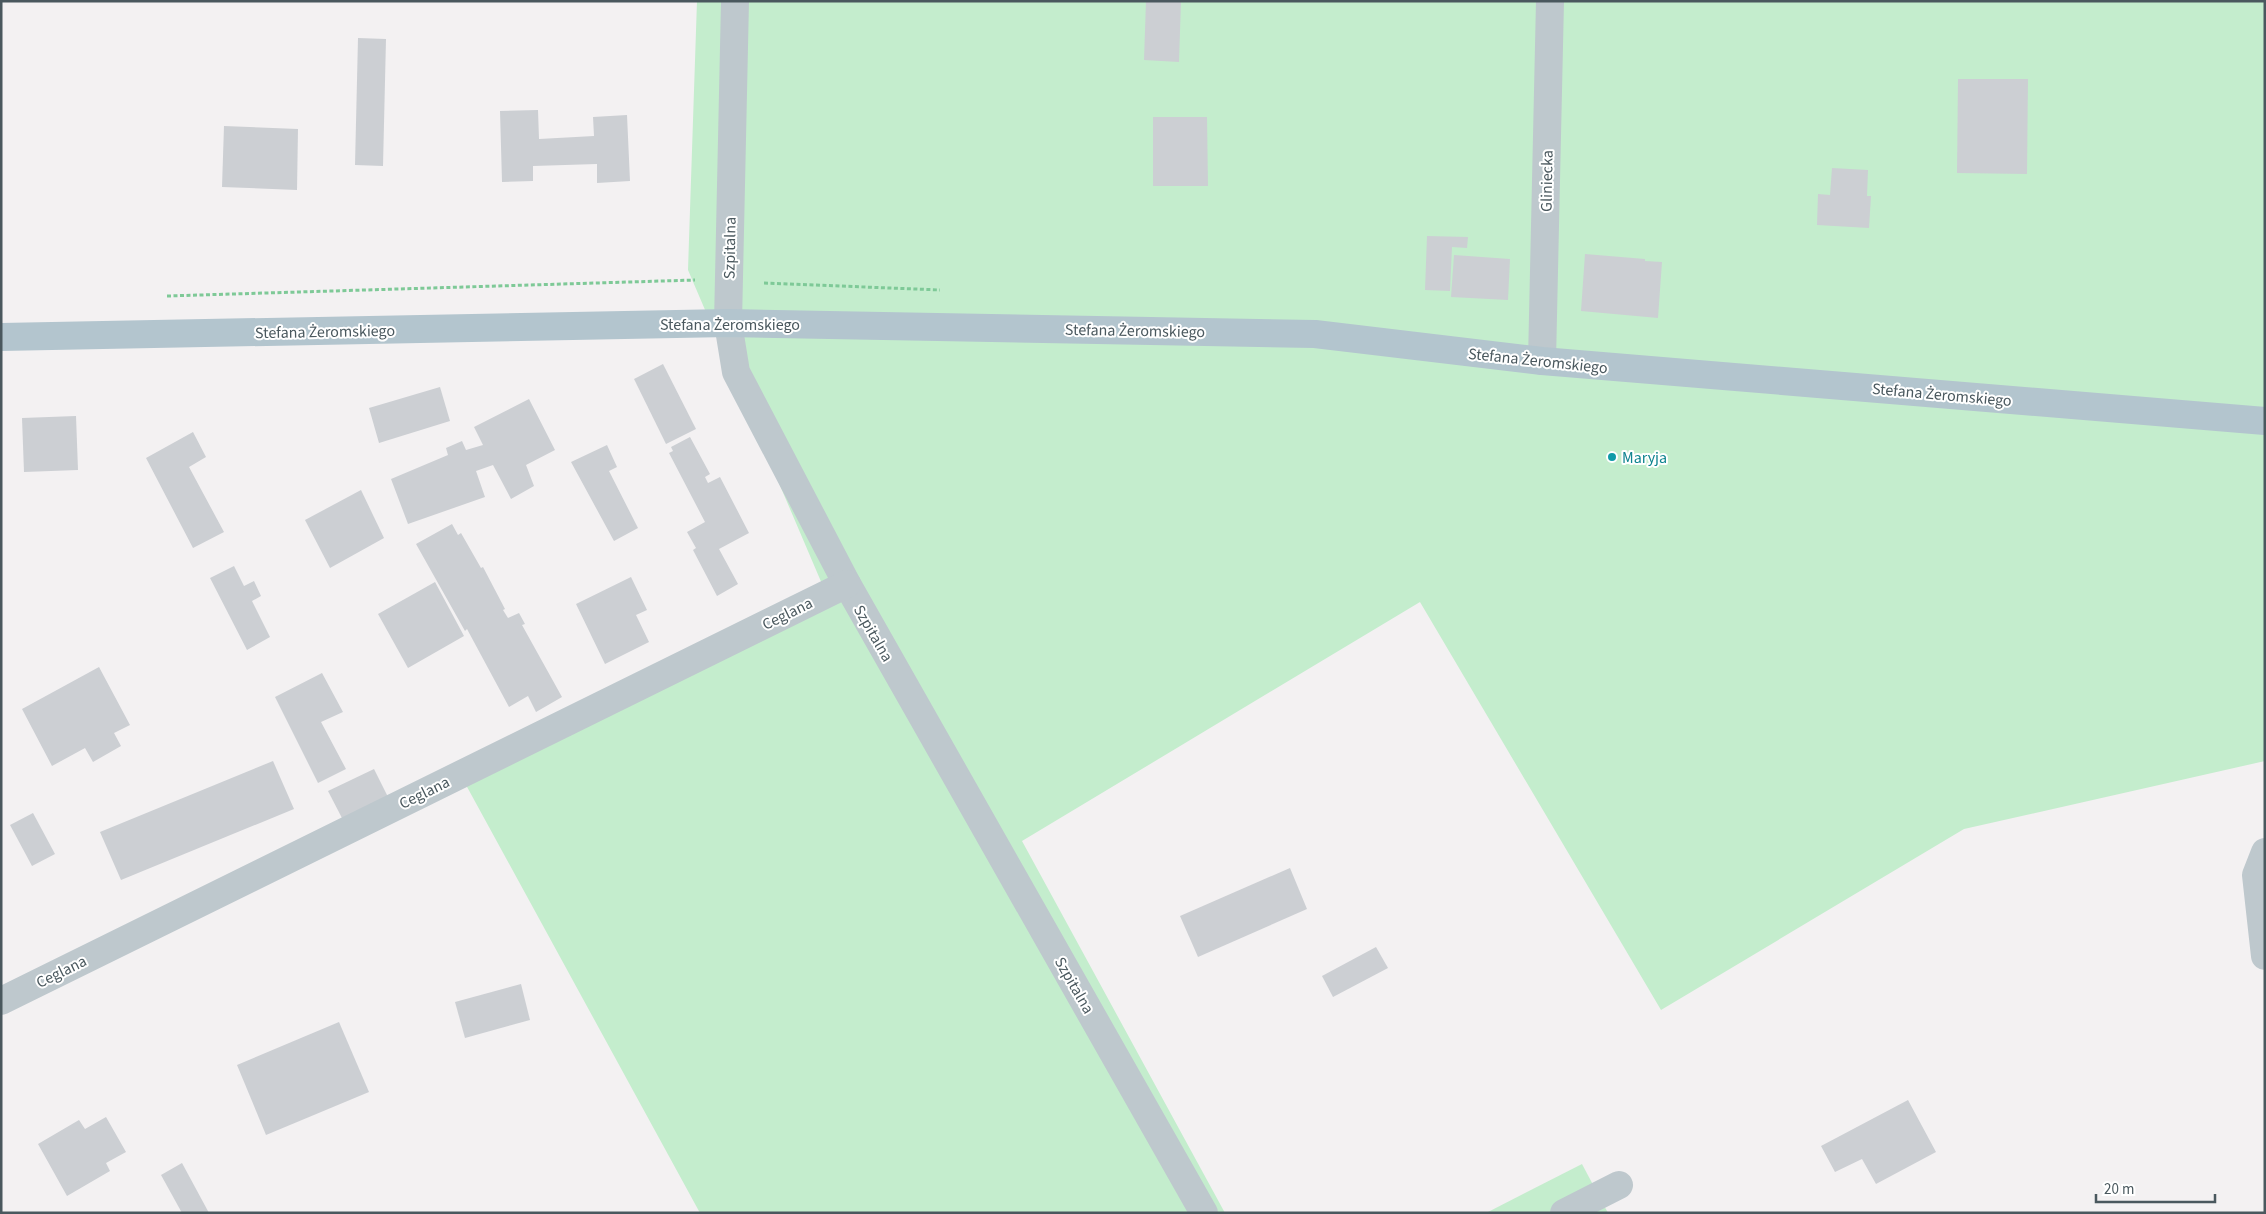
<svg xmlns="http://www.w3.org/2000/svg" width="2266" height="1214" viewBox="0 0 2266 1214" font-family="'Source Sans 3',sans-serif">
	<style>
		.green { fill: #c4edcd }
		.building { fill: #cccfd3 }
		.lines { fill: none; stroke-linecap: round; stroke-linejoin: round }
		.path { stroke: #7ec997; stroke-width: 3; stroke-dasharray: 4 2.5; stroke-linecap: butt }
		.minor { stroke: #bec8cd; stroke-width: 28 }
		.major { stroke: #b3c5ce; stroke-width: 28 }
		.culture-dot { fill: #0f9aa8; stroke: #fff; stroke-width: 2 }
		.labels { text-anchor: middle; stroke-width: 4; stroke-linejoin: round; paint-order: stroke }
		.street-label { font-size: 16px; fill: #4a585e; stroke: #fff }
		.culture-label { font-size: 16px; fill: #0d838f; stroke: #fff; text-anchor: start }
	</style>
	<rect width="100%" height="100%" fill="#f3f1f2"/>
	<g class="green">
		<polygon points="697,1 2265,1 2265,761 1964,829 1661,1010 1420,602 1022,841 1225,1213 700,1213 466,785 831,605 688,270"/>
		<polygon points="1582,1164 1608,1213 1486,1213"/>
	</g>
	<g class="building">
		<polygon points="1146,1 1181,1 1179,62 1144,60"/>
		<polygon points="358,38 386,39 383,166 355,165"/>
		<polygon points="1958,79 2028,79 2027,174 1957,173"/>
		<polygon points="538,110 539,139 594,136 593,117 627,115 630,181 597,183 597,164 533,166 533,181 502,182 500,111"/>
		<polygon points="1153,117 1207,117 1208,186 1153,186"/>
		<polygon points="224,126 298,129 297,190 222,187"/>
		<polygon points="1832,168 1868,170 1867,196 1871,196 1869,228 1817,225 1818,194 1830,195"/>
		<polygon points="1427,236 1468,237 1467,248 1452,247 1450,291 1425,290"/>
		<polygon points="1585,254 1645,259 1645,261 1662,262 1658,318 1581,311"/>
		<polygon points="1454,255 1510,259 1508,300 1451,297"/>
		<polygon points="663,364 696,429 666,444 634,379"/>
		<polygon points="440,387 450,421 379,443 369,408"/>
		<polygon points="529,399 555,450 526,465 534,486 511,499 493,465 476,471 485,497 408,524 391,479 448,455 446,448 462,441 466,450 483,445 474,427"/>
		<polygon points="76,416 78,470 24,472 22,418"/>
		<polygon points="193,432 206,457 189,467 224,532 193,548 146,458"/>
		<polygon points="690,437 710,474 705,477 708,483 720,477 749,533 719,549 738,584 717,596 693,550 696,548 687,532 705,522 669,453 673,451 671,447"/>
		<polygon points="607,445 617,467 609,471 638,528 614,541 571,462"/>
		<polygon points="361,490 384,538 330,568 305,520"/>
		<polygon points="452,524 458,535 461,533 481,568 483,567 505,609 503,610 508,618 519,613 525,624 522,625 562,697 536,712 528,696 509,707 467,629 465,631 416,544"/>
		<polygon points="234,566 244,586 254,581 261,596 252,601 270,637 247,650 210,578"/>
		<polygon points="631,577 647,610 636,615 649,642 605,664 576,604"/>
		<polygon points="435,582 464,636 408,668 378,614"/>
		<polygon points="99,667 130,725 114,733 121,746 93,762 85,748 52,766 22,709"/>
		<polygon points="322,673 343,712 321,722 346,769 318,783 275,697"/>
		<polygon points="273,761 294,809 121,880 100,832"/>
		<polygon points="374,769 388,797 343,820 328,791"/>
		<polygon points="33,813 55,854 32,866 10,825"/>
		<polygon points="1290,868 1307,909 1198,957 1180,916"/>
		<polygon points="1376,947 1388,968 1333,997 1322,976"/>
		<polygon points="521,984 530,1020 465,1038 455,1002"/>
		<polygon points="339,1022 369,1092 266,1135 237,1065"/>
		<polygon points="1908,1100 1936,1152 1876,1184 1862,1159 1835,1172 1821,1146"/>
		<polygon points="106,1117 126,1152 106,1163 110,1171 67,1196 38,1144 79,1120 85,1129"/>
		<polygon points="182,1163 209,1213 182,1213 161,1175"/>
	</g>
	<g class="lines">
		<g class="path">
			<polyline points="764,283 940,290"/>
			<polyline points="167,296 695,280"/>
		</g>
		<g class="minor">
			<polyline points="735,1 728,323 736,372 847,584 1204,1213"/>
			<polyline points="1542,361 1550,1"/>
			<polyline points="2265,852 2256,875 2265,956"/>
			<polyline points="1,1001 847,584"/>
			<polyline points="1564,1213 1619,1185"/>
		</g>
		<polyline class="major" points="1,337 728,323 1315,334 1542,361 2265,421"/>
	</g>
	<circle class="culture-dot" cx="1612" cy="457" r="5"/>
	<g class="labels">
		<g class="street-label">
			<text transform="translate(1546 181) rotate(-89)" y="6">Gliniecka</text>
			<text transform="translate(729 248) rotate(-89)" y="6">Szpitalna</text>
			<text x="730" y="330">Stefana Żeromskiego</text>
			<text transform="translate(1135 330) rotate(1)" y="6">Stefana Żeromskiego</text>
			<text transform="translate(325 331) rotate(-1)" y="6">Stefana Żeromskiego</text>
			<text transform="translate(1538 360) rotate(6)" y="6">Stefana Żeromskiego</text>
			<text transform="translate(1942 394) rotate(5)" y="6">Stefana Żeromskiego</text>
			<text transform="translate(787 613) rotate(-26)" y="6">Ceglana</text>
			<text transform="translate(874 633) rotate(60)" y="6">Szpitalna</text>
			<text transform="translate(424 792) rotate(-26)" y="6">Ceglana</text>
			<text transform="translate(61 971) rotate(-26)" y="6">Ceglana</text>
			<text transform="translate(1075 985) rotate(60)" y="6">Szpitalna</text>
		</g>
		<g class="culture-label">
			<text x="1622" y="463">Maryja</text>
		</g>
	</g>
	<rect width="2266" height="1214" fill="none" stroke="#4a585e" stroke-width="5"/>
	<path d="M2096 1194v8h119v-8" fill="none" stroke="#4a585e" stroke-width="2.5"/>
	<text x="2104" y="1194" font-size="15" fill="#4a585e" stroke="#ffffff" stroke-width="4" paint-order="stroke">20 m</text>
</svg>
